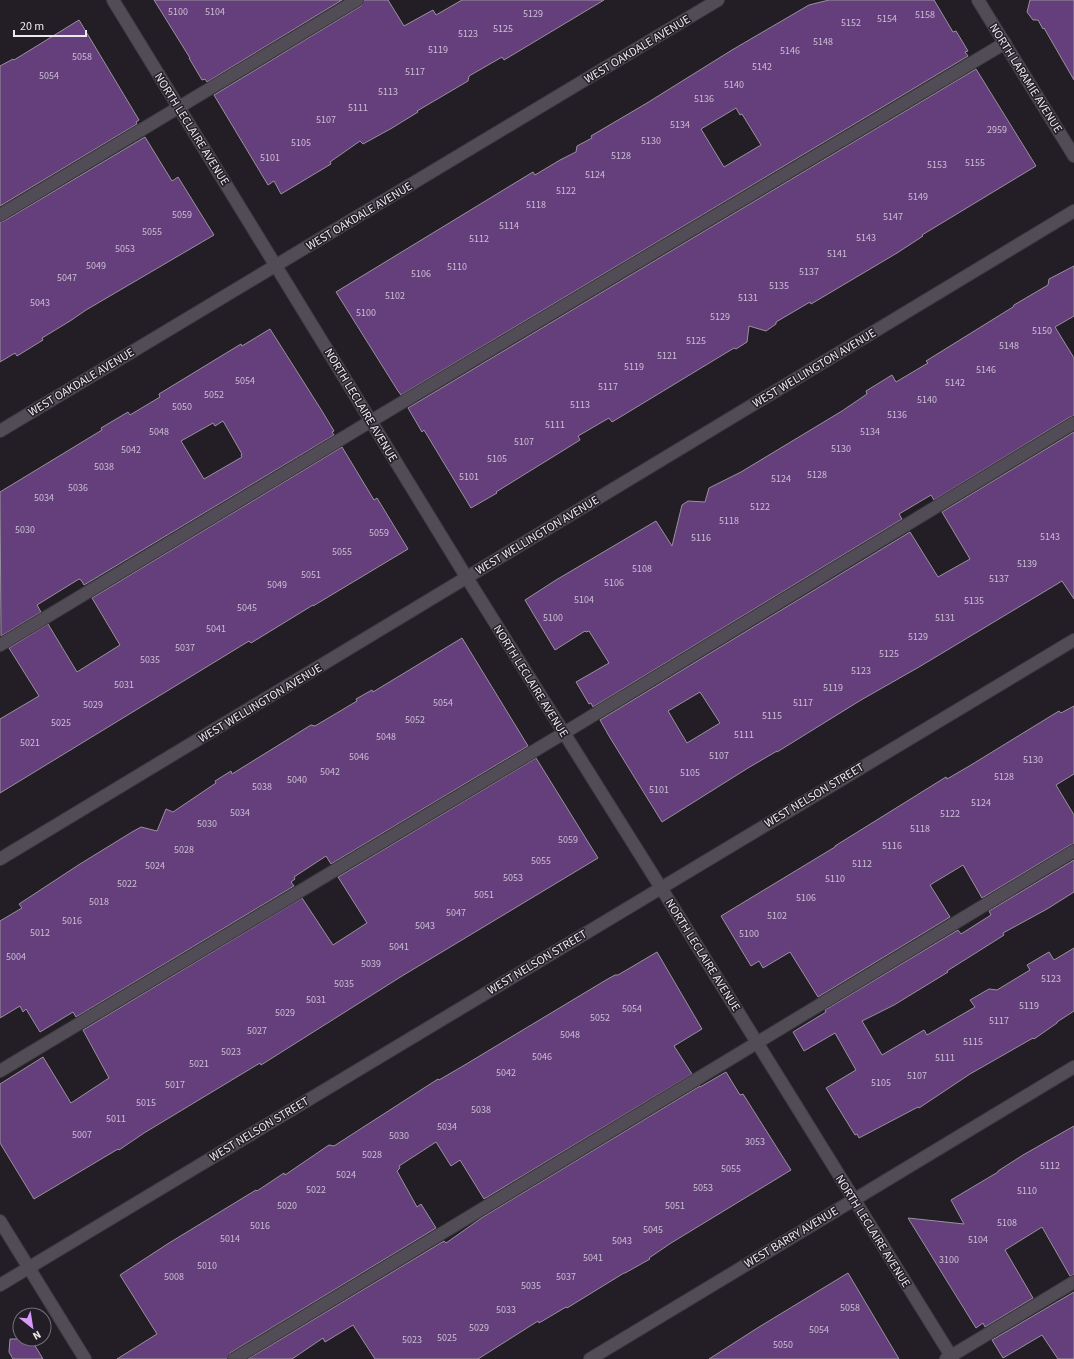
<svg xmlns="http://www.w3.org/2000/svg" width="1074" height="1359" viewBox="0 0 1074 1359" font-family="'Source Sans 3',sans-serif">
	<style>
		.building { fill: #653e7c; stroke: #98929c; fill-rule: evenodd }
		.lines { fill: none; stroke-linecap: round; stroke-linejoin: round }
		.minor-casing { stroke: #3d3a40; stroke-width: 14 }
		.minor { stroke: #514c55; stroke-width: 12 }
		.labels { text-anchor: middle; stroke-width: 3; stroke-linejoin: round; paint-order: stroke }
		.number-label { font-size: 10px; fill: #cabed2 }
		.street-label { font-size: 12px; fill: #ece9ee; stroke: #231e26 }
	</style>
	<rect width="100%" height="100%" fill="#231e26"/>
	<g class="building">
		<polygon points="154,0 342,0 207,82 205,79 202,80 189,58 190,58"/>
		<polygon points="364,0 388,0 404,26 433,10 436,15 462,0 604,0 504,60 502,57 469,76 468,81 417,111 418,112 392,128 363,144 360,141 330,162 331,164 281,194 274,181 268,185 214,95 361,6"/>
		<path d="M829,0H934L953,32L956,31L968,51L965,52L968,56L401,395L398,391L336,292L533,172L535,175L560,160L576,152L577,146L592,138L591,136L647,103L732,50L809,5ZM736,108L740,115L742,114L761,145L724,167L701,129Z"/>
		<polygon points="1030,0 1074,0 1074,80 1044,28 1043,29 1038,20 1033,20 1027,12"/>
		<polygon points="79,20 139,120 136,122 137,124 0,206 0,66 13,59 14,60"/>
		<polygon points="976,69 1036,166 922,235 923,236 897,253 811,304 810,302 776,322 776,324 766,331 749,326 747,342 736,349 734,348 612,422 609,418 578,436 580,440 496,492 497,493 471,508 424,430 422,432 408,408"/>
		<polygon points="145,137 172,181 178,177 214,235 86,310 70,321 42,338 43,340 17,356 15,353 0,362 0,222 4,221"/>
		<polygon points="1074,266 1074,316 1055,327 1074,358 1074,416 1070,417 934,500 931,495 899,514 902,519 593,707 591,703 589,704 576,682 609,663 589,631 586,632 585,631 555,650 525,600 556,580 656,521 672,546 682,505 688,501 705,502 709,488 741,472 842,411 867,394 866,391 892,375 896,382 928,363 926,361 1013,307 1014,305 1048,285 1049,279"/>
		<path d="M270,329L322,411L334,431L332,432L334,435L84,585L81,580L79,579L37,605L41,612L1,636L0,492L102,430L101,428L128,412L130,415L160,397L159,394L241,344L242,346ZM223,421L242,454L241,455L242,457L204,479L181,441L213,423L215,426Z"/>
		<path d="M1074,432V599L1062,581L919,667L861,700L777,752V751L748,768L662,822L609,736L600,720L910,532L938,577L970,559L942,512ZM700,692L720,723L687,743L668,711Z"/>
		<polygon points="342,447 374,500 377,498 408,549 313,606 313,605 251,643 249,641 0,793 0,719 39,696 9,648 48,624 77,672 120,645 92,598"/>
		<polygon points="462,638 528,746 331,864 326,856 294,877 295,879 291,882 294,886 76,1017 73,1012 40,1032 26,1009 23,1012 20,1006 0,1018 0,921 22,908 19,904 80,864 132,832 141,827 157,831 166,809 173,812 216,783 215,781 231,771 232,774 311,725 315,726 357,701 356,699 372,690 373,692"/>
		<polygon points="1074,706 1074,774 1056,785 1074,815 1074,844 1070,845 982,898 963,865 930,885 950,917 818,997 790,952 763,968 759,961 751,966 721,916 835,847 835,846 946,777 947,779 971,765 1059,711 1061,713"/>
		<polygon points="536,758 598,858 402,976 261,1065 260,1063 144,1133 119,1150 118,1149 34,1199 0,1143 0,1084 43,1057 71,1103 109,1078 83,1030 302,898 333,945 367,923 338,877"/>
		<polygon points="1074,860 1074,892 1047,909 1003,933 1004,935 1001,937 947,971 948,972 894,1005 862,1021 882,1055 924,1030 927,1035 975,1007 970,1000 989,989 997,990 1030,970 1027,965 1049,952 1054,960 1074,948 1074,1011 1057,1022 1057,1023 1034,1039 1033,1038 970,1074 919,1108 918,1107 859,1138 857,1134 855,1135 826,1088 856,1070 835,1033 804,1051 793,1032 826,1012 825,1010 958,930 961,934 991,915 989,911"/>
		<polygon points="657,952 702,1029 674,1046 692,1074 484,1199 460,1160 451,1166 436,1142 399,1166 400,1168 397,1171 417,1207 421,1204 436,1228 230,1353 227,1359 117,1359 157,1334 120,1275 169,1243 256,1190 257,1191 284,1173 285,1175 329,1145 334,1146 438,1079 439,1080 463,1066 606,980 615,975 618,975"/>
		<polygon points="726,1072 740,1095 743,1094 791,1170 671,1243 649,1258 650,1259 625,1273 624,1273 567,1308 566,1307 539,1323 538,1321 478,1359 375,1359 353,1325 325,1342 323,1338 292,1359 248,1359 444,1241 446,1243 483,1217 700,1086 700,1087"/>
		<polygon points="1074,1126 1074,1275 1070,1276 1042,1227 1005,1250 1033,1298 985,1327 983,1323 976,1328 908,1218 964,1224 951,1200 998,1172 998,1171 1023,1155"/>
		<polygon points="848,1273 899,1359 709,1359 759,1327"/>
		<polygon points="1074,1292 1074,1359 1058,1359 1042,1335 1003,1358 992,1340"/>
		<polygon points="10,1339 31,1339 43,1359 13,1359 9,1352"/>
	</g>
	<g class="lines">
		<defs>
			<g id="minor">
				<polyline points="113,0 467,578 678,915 953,1359"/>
				<polyline points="978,0 1074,156"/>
				<polyline points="0,215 357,0"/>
				<polyline points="0,431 718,0"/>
				<polyline points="0,645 371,421 1005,43"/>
				<polyline points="0,859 1074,211"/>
				<polyline points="0,1071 564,733 1074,423"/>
				<polyline points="0,1221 85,1359"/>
				<polyline points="0,1285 1074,640"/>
				<polyline points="234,1359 1074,851"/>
				<polyline points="590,1359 1074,1067"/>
				<polyline points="946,1359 1074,1282"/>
			</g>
		</defs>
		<use href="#minor" class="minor-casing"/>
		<use href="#minor" class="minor"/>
	</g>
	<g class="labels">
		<g class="number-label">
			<text x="178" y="15">5100</text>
			<text x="215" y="15">5104</text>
			<text x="533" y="17">5129</text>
			<text x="925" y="18">5158</text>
			<text x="887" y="22">5154</text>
			<text x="851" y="26">5152</text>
			<text x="503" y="32">5125</text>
			<text x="468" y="37">5123</text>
			<text x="823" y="45">5148</text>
			<text x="438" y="53">5119</text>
			<text x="790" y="54">5146</text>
			<text x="82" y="60">5058</text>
			<text x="762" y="70">5142</text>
			<text x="415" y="75">5117</text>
			<text x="49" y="79">5054</text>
			<text x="734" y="88">5140</text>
			<text x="388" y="95">5113</text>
			<text x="704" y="102">5136</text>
			<text x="358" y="111">5111</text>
			<text x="326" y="123">5107</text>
			<text x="680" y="128">5134</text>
			<text x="997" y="133">2959</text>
			<text x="651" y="144">5130</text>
			<text x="301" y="146">5105</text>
			<text x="621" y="159">5128</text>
			<text x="270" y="161">5101</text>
			<text x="975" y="166">5155</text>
			<text x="937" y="168">5153</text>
			<text x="595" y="178">5124</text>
			<text x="566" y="194">5122</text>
			<text x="918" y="200">5149</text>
			<text x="536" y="208">5118</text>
			<text x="182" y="218">5059</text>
			<text x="893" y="220">5147</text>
			<text x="509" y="229">5114</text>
			<text x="152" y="235">5055</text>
			<text x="866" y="241">5143</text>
			<text x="479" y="242">5112</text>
			<text x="125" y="252">5053</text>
			<text x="837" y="257">5141</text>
			<text x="96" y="269">5049</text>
			<text x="457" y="270">5110</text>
			<text x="809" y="275">5137</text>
			<text x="421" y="277">5106</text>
			<text x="67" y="281">5047</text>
			<text x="779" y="289">5135</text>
			<text x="395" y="299">5102</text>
			<text x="748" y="301">5131</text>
			<text x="40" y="306">5043</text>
			<text x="366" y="316">5100</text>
			<text x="720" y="320">5129</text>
			<text x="1042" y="334">5150</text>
			<text x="696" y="344">5125</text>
			<text x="1009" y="349">5148</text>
			<text x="667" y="359">5121</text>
			<text x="634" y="370">5119</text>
			<text x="986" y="373">5146</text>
			<text x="245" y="384">5054</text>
			<text x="955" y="386">5142</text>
			<text x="608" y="390">5117</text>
			<text x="214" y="398">5052</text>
			<text x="927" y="403">5140</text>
			<text x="580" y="408">5113</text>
			<text x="182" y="410">5050</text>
			<text x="897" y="418">5136</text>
			<text x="555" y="428">5111</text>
			<text x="159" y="435">5048</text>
			<text x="870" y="435">5134</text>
			<text x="524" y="445">5107</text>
			<text x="841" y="452">5130</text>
			<text x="131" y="453">5042</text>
			<text x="497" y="462">5105</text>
			<text x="104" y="470">5038</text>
			<text x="817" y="478">5128</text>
			<text x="469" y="480">5101</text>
			<text x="781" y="482">5124</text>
			<text x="78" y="491">5036</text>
			<text x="44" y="501">5034</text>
			<text x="760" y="510">5122</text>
			<text x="729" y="524">5118</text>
			<text x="25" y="533">5030</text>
			<text x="379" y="536">5059</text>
			<text x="1050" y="540">5143</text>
			<text x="701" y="541">5116</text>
			<text x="342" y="555">5055</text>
			<text x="1027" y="567">5139</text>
			<text x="642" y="572">5108</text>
			<text x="311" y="578">5051</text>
			<text x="999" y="582">5137</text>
			<text x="614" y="586">5106</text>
			<text x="277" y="588">5049</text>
			<text x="584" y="603">5104</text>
			<text x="974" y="604">5135</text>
			<text x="247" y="611">5045</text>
			<text x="553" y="621">5100</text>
			<text x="945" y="621">5131</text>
			<text x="216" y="632">5041</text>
			<text x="918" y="640">5129</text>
			<text x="185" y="651">5037</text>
			<text x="889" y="657">5125</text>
			<text x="150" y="663">5035</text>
			<text x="861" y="674">5123</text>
			<text x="124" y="688">5031</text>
			<text x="833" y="691">5119</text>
			<text x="443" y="706">5054</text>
			<text x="803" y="706">5117</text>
			<text x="93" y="708">5029</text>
			<text x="772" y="719">5115</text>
			<text x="415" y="723">5052</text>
			<text x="61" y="726">5025</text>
			<text x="744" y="738">5111</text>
			<text x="386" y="740">5048</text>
			<text x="30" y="746">5021</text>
			<text x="719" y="759">5107</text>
			<text x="359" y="760">5046</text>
			<text x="1033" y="763">5130</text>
			<text x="330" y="775">5042</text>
			<text x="690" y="776">5105</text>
			<text x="1004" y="780">5128</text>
			<text x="297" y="783">5040</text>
			<text x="262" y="790">5038</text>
			<text x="659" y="793">5101</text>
			<text x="981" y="806">5124</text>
			<text x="240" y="816">5034</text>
			<text x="950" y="817">5122</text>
			<text x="207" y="827">5030</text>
			<text x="920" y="832">5118</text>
			<text x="568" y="843">5059</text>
			<text x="892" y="849">5116</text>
			<text x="184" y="853">5028</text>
			<text x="541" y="864">5055</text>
			<text x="862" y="867">5112</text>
			<text x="155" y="869">5024</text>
			<text x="513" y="881">5053</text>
			<text x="835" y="882">5110</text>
			<text x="127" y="887">5022</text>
			<text x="484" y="898">5051</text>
			<text x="806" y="901">5106</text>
			<text x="99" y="905">5018</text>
			<text x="456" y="916">5047</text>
			<text x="777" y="919">5102</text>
			<text x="72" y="924">5016</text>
			<text x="425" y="929">5043</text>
			<text x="40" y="936">5012</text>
			<text x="749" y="937">5100</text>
			<text x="399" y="950">5041</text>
			<text x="16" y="960">5004</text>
			<text x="371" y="967">5039</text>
			<text x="1051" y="982">5123</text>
			<text x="344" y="987">5035</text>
			<text x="316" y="1003">5031</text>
			<text x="1029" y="1009">5119</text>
			<text x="632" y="1012">5054</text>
			<text x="285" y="1016">5029</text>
			<text x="600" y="1021">5052</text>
			<text x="999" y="1024">5117</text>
			<text x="257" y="1034">5027</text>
			<text x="570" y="1038">5048</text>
			<text x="973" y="1045">5115</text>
			<text x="231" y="1055">5023</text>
			<text x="542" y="1060">5046</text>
			<text x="945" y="1061">5111</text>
			<text x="199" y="1067">5021</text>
			<text x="506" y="1076">5042</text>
			<text x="917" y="1079">5107</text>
			<text x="881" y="1086">5105</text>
			<text x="175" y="1088">5017</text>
			<text x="146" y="1106">5015</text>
			<text x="481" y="1113">5038</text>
			<text x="116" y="1122">5011</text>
			<text x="447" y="1130">5034</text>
			<text x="82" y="1138">5007</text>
			<text x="399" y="1139">5030</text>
			<text x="755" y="1145">3053</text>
			<text x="372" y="1158">5028</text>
			<text x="1050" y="1169">5112</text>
			<text x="731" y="1172">5055</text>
			<text x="346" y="1178">5024</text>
			<text x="703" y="1191">5053</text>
			<text x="316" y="1193">5022</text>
			<text x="1027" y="1194">5110</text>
			<text x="287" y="1209">5020</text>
			<text x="675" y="1209">5051</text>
			<text x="1007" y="1226">5108</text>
			<text x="260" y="1229">5016</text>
			<text x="653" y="1233">5045</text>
			<text x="230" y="1242">5014</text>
			<text x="978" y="1243">5104</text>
			<text x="622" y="1244">5043</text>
			<text x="593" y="1261">5041</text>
			<text x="949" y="1263">3100</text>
			<text x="207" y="1269">5010</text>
			<text x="174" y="1280">5008</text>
			<text x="566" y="1280">5037</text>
			<text x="531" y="1289">5035</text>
			<text x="850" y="1311">5058</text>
			<text x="506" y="1313">5033</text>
			<text x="479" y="1331">5029</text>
			<text x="819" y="1333">5054</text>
			<text x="447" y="1341">5025</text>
			<text x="412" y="1343">5023</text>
			<text x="783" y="1348">5050</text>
		</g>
		<g class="street-label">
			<text transform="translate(637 49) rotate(-31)" y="4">WEST OAKDALE AVENUE</text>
			<text transform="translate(1026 78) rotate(58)" y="4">NORTH LARAMIE AVENUE</text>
			<text transform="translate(192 129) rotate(58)" y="4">NORTH LECLAIRE AVENUE</text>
			<text transform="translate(359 216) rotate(-31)" y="4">WEST OAKDALE AVENUE</text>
			<text transform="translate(814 368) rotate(-31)" y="4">WEST WELLINGTON AVENUE</text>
			<text transform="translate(81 382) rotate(-31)" y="4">WEST OAKDALE AVENUE</text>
			<text transform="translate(361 405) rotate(59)" y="4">NORTH LECLAIRE AVENUE</text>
			<text transform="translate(537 535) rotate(-31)" y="4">WEST WELLINGTON AVENUE</text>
			<text transform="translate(531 681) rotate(58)" y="4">NORTH LECLAIRE AVENUE</text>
			<text transform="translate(260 703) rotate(-31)" y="4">WEST WELLINGTON AVENUE</text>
			<text transform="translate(814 795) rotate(-31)" y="4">WEST NELSON STREET</text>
			<text transform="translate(703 955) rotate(58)" y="4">NORTH LECLAIRE AVENUE</text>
			<text transform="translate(537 962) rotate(-31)" y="4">WEST NELSON STREET</text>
			<text transform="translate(259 1129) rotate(-31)" y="4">WEST NELSON STREET</text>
			<text transform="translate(873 1231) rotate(58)" y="4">NORTH LECLAIRE AVENUE</text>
			<text transform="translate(791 1237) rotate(-31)" y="4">WEST BARRY AVENUE</text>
		</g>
	</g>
	<g transform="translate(32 1327) rotate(150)"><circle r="19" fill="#231e26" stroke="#736f76"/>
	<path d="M0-3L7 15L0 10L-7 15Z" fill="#d69bfa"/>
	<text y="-6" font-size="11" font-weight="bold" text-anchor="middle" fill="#ece9ee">N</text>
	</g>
	<path d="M14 30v6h72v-6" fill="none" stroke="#ece9ee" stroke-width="2"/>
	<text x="20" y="30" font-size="12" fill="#ece9ee" stroke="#231e26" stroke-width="3" paint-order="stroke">20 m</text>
</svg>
